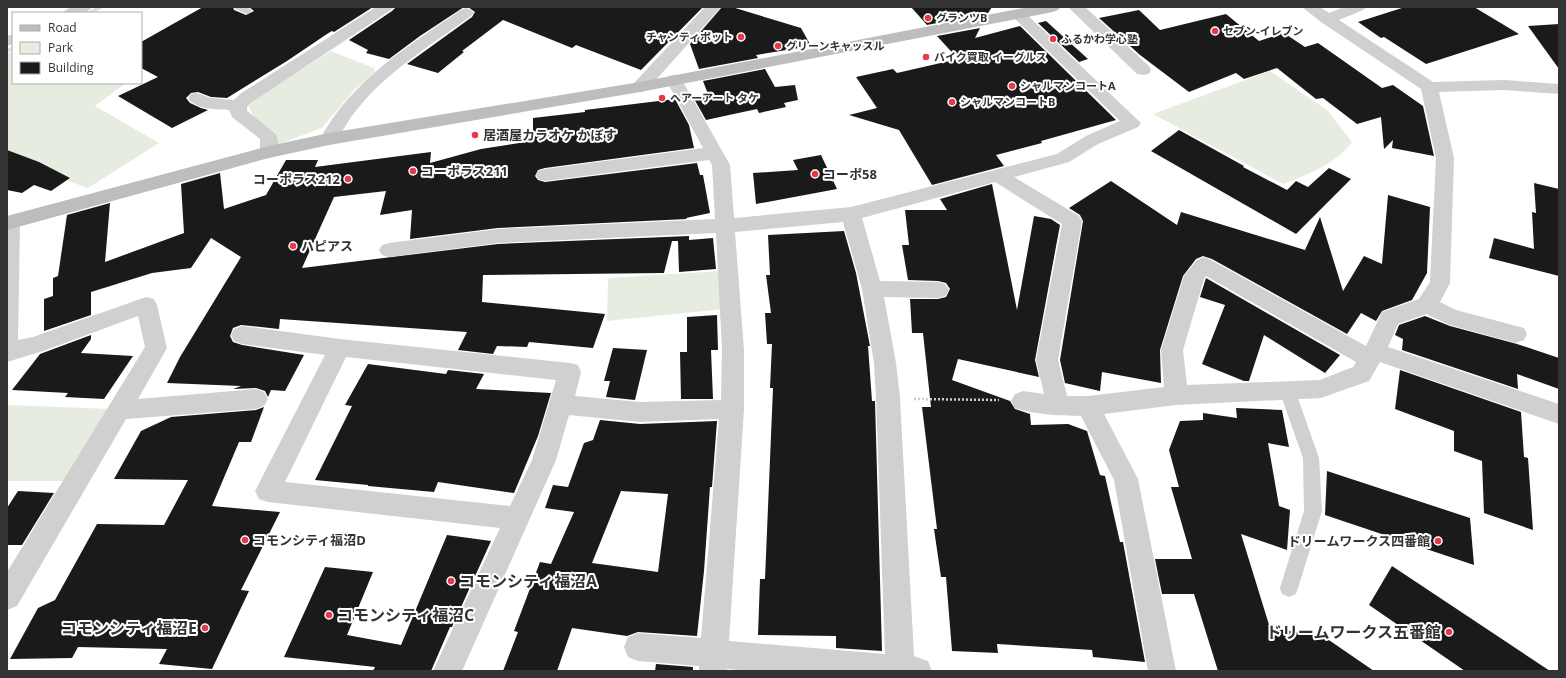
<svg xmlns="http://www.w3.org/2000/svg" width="1566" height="678" viewBox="0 0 1566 678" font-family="'Open Sans','Noto Sans JP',sans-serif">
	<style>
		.green { fill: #e6ecdf }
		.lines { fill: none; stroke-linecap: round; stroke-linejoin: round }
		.stream { fill: #cfe2ee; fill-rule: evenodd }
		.building { fill: #1a1a1a; fill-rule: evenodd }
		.path { stroke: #cdcdcd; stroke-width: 2.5; stroke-dasharray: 2 2; stroke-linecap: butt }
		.lane { fill: #d0d0d0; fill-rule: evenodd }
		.street { fill: #d0d0d0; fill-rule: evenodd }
		.secondary { fill: #bdbdbd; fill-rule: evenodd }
		.poi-dot { fill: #e63946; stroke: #fff; stroke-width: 1.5 }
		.labels { text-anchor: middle; stroke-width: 4; stroke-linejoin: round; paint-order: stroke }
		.far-poi-label { font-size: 11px; font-weight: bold; fill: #333; stroke: #fff; text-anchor: start }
		.poi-label { font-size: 13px; font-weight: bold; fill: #333; stroke: #fff; text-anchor: start }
		.near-poi-label { font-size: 16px; font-weight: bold; fill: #333; stroke: #fff; text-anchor: start }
	</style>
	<rect width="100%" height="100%" fill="#fff"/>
	<g class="green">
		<polygon points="13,51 13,83 126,83 95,106 159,143 88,188 7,159 7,54"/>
		<polygon points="331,51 374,68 375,72 354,90 322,128 279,144 275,132 255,121 249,107 253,100"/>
		<path d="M1270,71L1327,110L1352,142C1338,163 1306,175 1283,184L1153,114Z"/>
		<polygon points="721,271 723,309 607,321 608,278"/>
		<polygon points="7,405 110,409 65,481 7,481"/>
	</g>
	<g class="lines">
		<g class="stream">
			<polygon points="97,7 104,7 93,13 86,13"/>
			<polygon points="13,46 13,50 7,53 7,49"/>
		</g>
	</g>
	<g class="building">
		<polygon points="203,7 233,7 234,10 246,15 254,11 249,7 373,7 334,32 332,31 327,34 287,61 227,98 211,97 198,92 191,93 186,98 190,103 201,108 208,110 172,128 118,96 158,77 141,68 141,42"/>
		<polygon points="396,7 464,7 420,36 389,59 366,53 368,50 349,40 392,11"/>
		<polygon points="468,7 703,7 641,70 576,45 572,48 503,20 462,51 464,52 438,73 407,64 472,17 475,12"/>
		<polygon points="722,7 732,7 801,28 811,46 756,55 758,58 699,69 690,44"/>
		<polygon points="911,7 992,7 988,13 927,25"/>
		<polygon points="1405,7 1474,7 1519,34 1426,64 1384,37 1381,38 1358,22"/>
		<polygon points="1139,10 1160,30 1226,14 1259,41 1284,33 1305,47 1318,43 1382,88 1393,85 1423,106 1434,156 1392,148 1393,140 1384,149 1381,117 1357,124 1323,98 1316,99 1277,68 1244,79 1236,73 1189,92 1140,55 1099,18"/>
		<polygon points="1046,21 1088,59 1079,62 1038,23"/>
		<polygon points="1559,24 1559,69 1528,26"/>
		<polygon points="1020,26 1116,120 1041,141 1042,143 996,155 1004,166 932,185 899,130 849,115 877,108 856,77 893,69 897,73 958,59 937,36 980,28 975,38"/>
		<polygon points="765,69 775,87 795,85 798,100 784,103 786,107 759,113 757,109 706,120 693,97 710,95 708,94 703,81"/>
		<polygon points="675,99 689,125 694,148 545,168 538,170 535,176 538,180 545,182 697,163 700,175 703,175 710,213 686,218 687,219 498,228 410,239 412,210 380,215 386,191 334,197 302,268 498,244 689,236 689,240 713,238 716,269 679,272 678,241 672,241 664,273 483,275 482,302 605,314 593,348 529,342 527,347 497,346 493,354 458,350 467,332 280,319 279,329 241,325 233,328 230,336 233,342 242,345 304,355 285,391 271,390 268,397 265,391 256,388 233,389 241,386 167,383 180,357 241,257 211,238 191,268 152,273 91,292 91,315 44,331 44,299 53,296 53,278 58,276 67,215 110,203 105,262 184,233 181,184 220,173 224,209 266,195 286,160 318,160 315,167 431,152 430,163 481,149 533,141 533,118 585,112 585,110"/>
		<polygon points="1179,130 1244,166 1243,167 1287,190 1296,181 1308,187 1329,168 1351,179 1296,234 1151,151"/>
		<polygon points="7,150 39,162 70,178 51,191 34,185 22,193 7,190"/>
		<polygon points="821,155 837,189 756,204 753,173 798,170 793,160"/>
		<polygon points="1111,181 1177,225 1181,212 1305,250 1320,217 1343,291 1364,256 1382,264 1388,195 1430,207 1427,273 1412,300 1382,311 1376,321 1361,313 1347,334 1212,259 1203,256 1196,259 1183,276 1160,350 1161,383 1102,372 1100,391 1065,383 1060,360 1083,221 1080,215 1069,208"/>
		<polygon points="1534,183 1559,189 1559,276 1489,258 1494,238 1534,249 1532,212 1536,213"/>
		<polygon points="992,184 1017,310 1034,216 1051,219 1060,225 1035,360 1039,377 958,359 952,380 1010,401 1015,409 1030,414 1031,425 1068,424 1087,431 1100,475 1105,476 1120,542 1123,542 1145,662 1093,657 1092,650 997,644 998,653 952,651 946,577 941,577 934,529 937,529 922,407 931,407 923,333 912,333 910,299 938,299 946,297 950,289 946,283 938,281 908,280 902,245 909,245 905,210 947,210 940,199"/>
		<polygon points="844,231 856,273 870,346 868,346 872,401 875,401 882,651 836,648 836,636 758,635 760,579 765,579 773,388 770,388 772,344 767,344 765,313 771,313 766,275 770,275 768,235"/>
		<polygon points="1206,278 1340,355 1325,373 1264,335 1249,381 1244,381 1202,364 1225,305 1200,297"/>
		<polygon points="717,315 718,350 711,350 713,399 681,399 680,352 687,352 687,317"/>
		<polygon points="1425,316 1450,326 1517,344 1559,358 1559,389 1517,374 1518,389 1402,350 1403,339 1395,335 1399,325"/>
		<polygon points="91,335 91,339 81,353 133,356 104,399 65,397 68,393 12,390 40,354"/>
		<polygon points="613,348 647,350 635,400 606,397 610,381 604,381"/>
		<polygon points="368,364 446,374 448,370 484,374 476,389 551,393 538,436 514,493 438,482 434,492 368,486 368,485 315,480 352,406 345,405"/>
		<polygon points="1400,370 1521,412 1524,457 1528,458 1533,530 1484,513 1482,461 1454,451 1454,431 1395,409"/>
		<polygon points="264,407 251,442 239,442 212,506 280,512 241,590 249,591 212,669 159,664 167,649 78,647 72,658 10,659 38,608 55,600 97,524 164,525 188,480 114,479 141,431 171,417 256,410"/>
		<polygon points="1236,408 1282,410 1289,447 1268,443 1279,506 1290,510 1287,550 1241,534 1270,628 1323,636 1374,671 1218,671 1194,594 1162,594 1155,559 1192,559 1171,487 1179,487 1169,450 1180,421 1203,420 1203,413 1237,418"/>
		<path d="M600,420L640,424L717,421L712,487H710L704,571L697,636L638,632L627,636L572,628L557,671H503L518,632L514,631L540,562L551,564L574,512L545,508L553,485L568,487L584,443L593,440ZM621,491L668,494L658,572L592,563Z"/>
		<polygon points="1327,471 1470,518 1474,565 1325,515"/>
		<polygon points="18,491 54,493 22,545 7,545 7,508"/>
		<polygon points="447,535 491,541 452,627 450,627 431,671 373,671 375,667 284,657 325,567 373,572 347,635 401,645"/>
		<polygon points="1392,566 1550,671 1465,671 1369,605"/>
		<polygon points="656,664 693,667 693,671 655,671"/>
	</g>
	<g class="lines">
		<polyline class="path" points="914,399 999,400"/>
		<g class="lane">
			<polygon points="234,7 247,7 252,11 247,14 235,9"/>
			<polygon points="1287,384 1293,385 1295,390 1319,458 1322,511 1298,588 1296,594 1289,597 1282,594 1280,588 1304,511 1303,458 1279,390 1281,385"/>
		</g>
		<g class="street">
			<path d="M71,7H92C86,16 73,13 63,13L66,10Z"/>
			<path d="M376,7H394L391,10L252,102L247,107V111L275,133C279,139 280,150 275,156L269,158L263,156L260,152V139L232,117L229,110C216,109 196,110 188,98L191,94L197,93L211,98L234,100L240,94Z"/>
			<polygon points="705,7 721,7 646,91 640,92 634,91 632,87 634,83"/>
			<polygon points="1068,7 1085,7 1149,66 1151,70 1149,74 1143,75 1137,74"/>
			<path d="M1302,7H1320L1329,13L1344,7H1366L1363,10L1339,20L1433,82L1504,80L1559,84V94L1504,90L1439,92L1454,158L1450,283L1440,302L1456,310L1524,328L1527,334L1524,340L1516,343L1450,325L1426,314L1398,324L1388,347L1559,404V424L1380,362L1369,381L1321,398L1176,405L1104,414L1138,479L1176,671H1148L1114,480L1081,416C1059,416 1036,415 1015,408L1011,401L1015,394L1023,391L1044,394L1036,360L1062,224L995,182L862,218L880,281L938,282L945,284L949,290L945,296L938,298L884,297L896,363L900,398L914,656L928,661L932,671H752L727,669V671H699V666L638,661L628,657L624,647L628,637L638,633L701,638L719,419L640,422L569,415L556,460L462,671H433L500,528L268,502L259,499L255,491L325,355L242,344L234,341L231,335L234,329L242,326L340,339L570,363L578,365L581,372L575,396L640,402L721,400L722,350L716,233L498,243L389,257L382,255L379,250L382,245L389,243L498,229L715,219L712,165L709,160L545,181L538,179L536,175L538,171L545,169L703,148L666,80L668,76L674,75L680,76L682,80L730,165L734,218L851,207L1057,154L1086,136L1120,121L1013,17L1010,14L1013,11L1018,9L1023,11L1141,123L1138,127L1098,144L1069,162L1014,177L1079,216L1082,221L1058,360L1067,396H1088L1164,387L1161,350L1184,276L1197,260L1204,257L1211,260L1366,346L1382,312L1419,299L1430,282L1436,158L1421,89L1321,22ZM843,222L862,289L874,363L876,398L885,654L729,641L744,409V350L735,232ZM1206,276L1356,362L1353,367L1320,380L1187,385L1183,350L1204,279ZM346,357L556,380L532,460L510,506L285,482Z"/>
			<path d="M466,8L471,10L474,13L471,16C433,44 389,70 359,107C349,118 343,131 335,143L329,145L323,143L320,139C352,80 407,47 461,10Z"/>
			<polygon points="13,34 13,44 7,46 7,36"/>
			<polygon points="10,216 17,218 20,223 18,340 33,337 146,297 154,299 157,305 167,348 138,399 256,389 264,392 268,399 264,406 256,409 126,419 17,606 7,610 7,572 145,347 138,316 43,351 7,362 7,217"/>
		</g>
		<polygon class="secondary" points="1029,7 1061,7 1058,10 1053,12 640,92 329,145 269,158 7,230 7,216 269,146 329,133 640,82"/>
	</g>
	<g class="poi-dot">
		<circle cx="928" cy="18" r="4"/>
		<circle cx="1215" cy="31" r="4"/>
		<circle cx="741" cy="37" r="4"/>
		<circle cx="1053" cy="39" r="4"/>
		<circle cx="778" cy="46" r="4"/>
		<circle cx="926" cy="57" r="4"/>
		<circle cx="1012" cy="86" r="4"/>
		<circle cx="662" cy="98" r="4"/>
		<circle cx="952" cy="102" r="4"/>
		<circle cx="475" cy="135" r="4"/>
		<circle cx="413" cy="171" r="4"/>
		<circle cx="815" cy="174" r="4"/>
		<circle cx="348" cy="179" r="4"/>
		<circle cx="293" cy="246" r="4"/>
		<circle cx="245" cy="540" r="4"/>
		<circle cx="1438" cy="541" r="4"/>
		<circle cx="451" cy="581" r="4"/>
		<circle cx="329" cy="615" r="4"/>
		<circle cx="205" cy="628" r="4"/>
		<circle cx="1449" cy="632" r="4"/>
	</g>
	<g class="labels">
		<g class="far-poi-label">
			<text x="936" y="22">グランツB</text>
			<text x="1223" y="35">セブン-イレブン</text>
			<text x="733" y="41" text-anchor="end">チャンティポット</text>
			<text x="1061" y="43">ふるかわ学心塾</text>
			<text x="786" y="50">グリーンキャッスル</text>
			<text x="934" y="61">バイク買取 イーグルス</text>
			<text x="1020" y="90">シャルマンコートA</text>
			<text x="670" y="102">ヘアーアート タケ</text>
			<text x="960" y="106">シャルマンコートB</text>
		</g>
		<g class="poi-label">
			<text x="483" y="140">居酒屋カラオケ かぼす</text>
			<text x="421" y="176">コーポラス211</text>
			<text x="823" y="179">コーポ58</text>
			<text x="340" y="184" text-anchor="end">コーポラス212</text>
			<text x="301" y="251">ハピアス</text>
			<text x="253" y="545">コモンシティ福沼D</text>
			<text x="1430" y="546" text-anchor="end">ドリームワークス四番館</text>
		</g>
		<g class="near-poi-label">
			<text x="459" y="587">コモンシティ福沼A</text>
			<text x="337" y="621">コモンシティ福沼C</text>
			<text x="197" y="634" text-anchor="end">コモンシティ福沼E</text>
			<text x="1441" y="638" text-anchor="end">ドリームワークス五番館</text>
		</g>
	</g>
	<rect width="1566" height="678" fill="none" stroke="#333333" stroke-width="16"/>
	<rect x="12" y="12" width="130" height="72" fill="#ffffff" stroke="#adadad"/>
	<rect x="20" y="25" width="20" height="6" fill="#bdbdbd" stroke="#adadad"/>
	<text x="48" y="32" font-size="12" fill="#333333">Road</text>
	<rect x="20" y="42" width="20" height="12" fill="#e6ecdf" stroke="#adadad"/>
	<text x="48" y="52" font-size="12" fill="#333333">Park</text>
	<rect x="20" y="62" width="20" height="12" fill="#1a1a1a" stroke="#adadad"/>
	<text x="48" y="72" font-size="12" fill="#333333">Building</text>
</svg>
